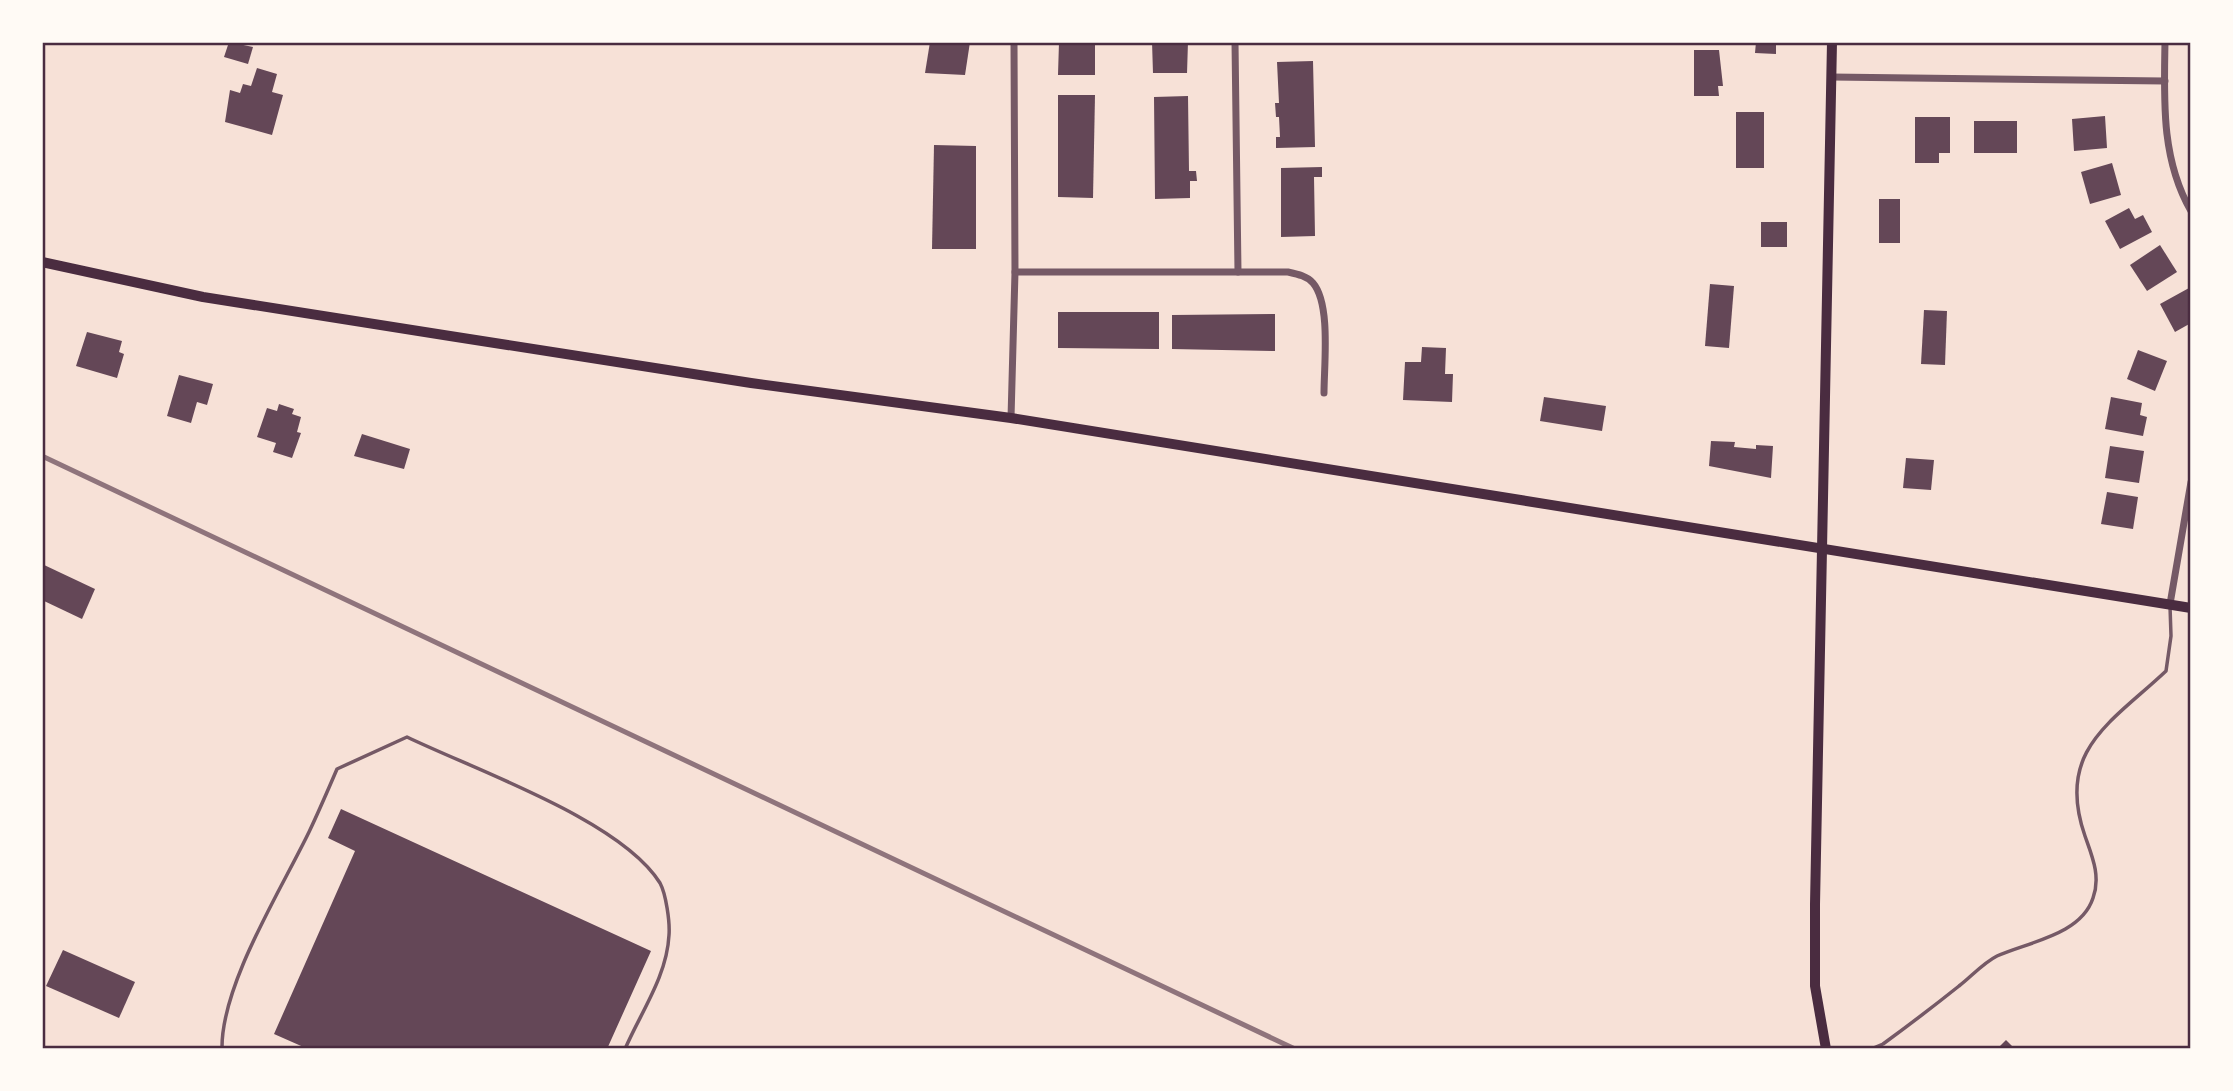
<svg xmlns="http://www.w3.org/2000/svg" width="2233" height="1091" viewBox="0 0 2233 1091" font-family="Lato,sans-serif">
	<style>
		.building { fill: #644757 }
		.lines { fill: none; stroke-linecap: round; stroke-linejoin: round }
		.service { stroke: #755966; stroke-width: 3.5 }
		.minor { stroke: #755966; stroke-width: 7 }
		.secondary { stroke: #4a2c40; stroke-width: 10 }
		.rail { stroke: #8f747c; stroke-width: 5 }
		.neatline { fill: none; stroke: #4a2c40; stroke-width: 2.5 }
	</style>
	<rect width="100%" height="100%" fill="#f7e1d7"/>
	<g class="building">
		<polygon points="229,42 253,47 248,64 224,57"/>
		<polygon points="930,42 970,42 965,75 925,73"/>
		<polygon points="1059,42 1095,42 1095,75 1058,75"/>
		<polygon points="1152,42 1188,42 1187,73 1153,73"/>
		<polygon points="1756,42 1776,42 1776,54 1755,53"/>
		<polygon points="1694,50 1719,50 1723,86 1718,86 1719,96 1694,96"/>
		<polygon points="1313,61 1315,147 1276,148 1276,137 1280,137 1279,117 1276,117 1275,103 1279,103 1277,62"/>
		<polygon points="257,68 277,74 272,92 283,95 272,135 225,122 230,90 240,93 243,84 251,86"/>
		<polygon points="1058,95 1095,95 1093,198 1058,197"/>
		<polygon points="1188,96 1189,171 1196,171 1197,181 1190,181 1190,198 1155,199 1154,97"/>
		<rect x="1736" y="112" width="28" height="56"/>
		<polygon points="2105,116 2107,148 2074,151 2072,119"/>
		<polygon points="1915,117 1950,117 1950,153 1939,153 1939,163 1915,163"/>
		<rect x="1974" y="121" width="43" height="32"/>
		<polygon points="934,145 976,146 976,249 932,249"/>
		<polygon points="2112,163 2121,195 2090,204 2081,172"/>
		<polygon points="1322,167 1322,177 1314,177 1315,236 1281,237 1281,168"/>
		<rect x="1879" y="199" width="21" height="44"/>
		<polygon points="2129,208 2135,219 2143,215 2152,232 2120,249 2105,221"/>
		<rect x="1761" y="222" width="26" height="25"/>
		<polygon points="2160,245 2177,272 2147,291 2130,265"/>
		<polygon points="1710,284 1734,286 1729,348 1705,346"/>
		<polygon points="2189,288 2191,323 2175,332 2160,304"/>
		<polygon points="1924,310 1947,311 1945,365 1921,364"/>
		<polygon points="1058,312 1159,312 1159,349 1058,348"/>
		<polygon points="1275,314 1275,351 1172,349 1172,315"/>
		<polygon points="87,332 122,341 119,352 124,354 117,378 76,366"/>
		<polygon points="1422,347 1446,348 1445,374 1453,374 1452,402 1403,400 1405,362 1421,362"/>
		<polygon points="2138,350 2167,361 2155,391 2127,379"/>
		<polygon points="179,375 213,384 207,405 197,402 191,423 167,416"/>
		<polygon points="1544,397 1606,406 1602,431 1540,421"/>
		<polygon points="2111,397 2142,403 2140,415 2147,417 2143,436 2105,429"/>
		<polygon points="279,404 294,409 292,414 301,417 297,432 301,433 292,458 273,452 276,443 257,437 267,408 277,411"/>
		<polygon points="362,434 410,449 404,469 354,456"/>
		<polygon points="1711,441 1735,442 1734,447 1756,449 1756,445 1773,446 1771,478 1709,466"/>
		<polygon points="2110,446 2144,451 2139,483 2105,478"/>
		<polygon points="1906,458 1934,460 1931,490 1903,488"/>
		<polygon points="2107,492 2138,497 2133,529 2101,524"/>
		<polygon points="42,564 95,589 82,619 42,600"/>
		<polygon points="341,809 651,951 607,1049 308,1049 274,1034 355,851 328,838"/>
		<polygon points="63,950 135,982 119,1018 46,986"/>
		<polygon points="2006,1040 2015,1049 1997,1049"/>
	</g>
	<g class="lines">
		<g class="service">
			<path d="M222,1049C221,985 281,890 309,832C319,811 328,790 337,769L407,737C475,770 621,820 660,883C666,894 670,922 669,935C667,976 641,1012 625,1049"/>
			<path d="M1871,1049L1883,1044C1909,1025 1934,1006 1959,986C1971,977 1983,963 1997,956C2028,942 2081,935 2093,898C2101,876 2092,856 2085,836C2055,750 2112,722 2166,671L2171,636L2170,606"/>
		</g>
		<g class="minor">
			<polyline points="1235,42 1238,272"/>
			<path d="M2165,42C2164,100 2161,159 2191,211"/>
			<polyline points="1831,77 2165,81"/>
			<path d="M1015,272H1288C1297,274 1307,276 1313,283C1331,304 1324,365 1324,393"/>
			<polyline points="1011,418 1015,272 1014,42"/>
			<polyline points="2170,604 2191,482"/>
		</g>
		<g class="secondary">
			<polyline points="42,262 203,297 450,336 751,383 1011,418 2191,608"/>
			<polyline points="1826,1049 1815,986 1815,904 1832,42"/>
		</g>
		<polyline class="rail" points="42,456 1295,1049"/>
	</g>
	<rect width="2233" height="1091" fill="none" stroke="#fffaf5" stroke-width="88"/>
	<rect x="44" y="44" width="2145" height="1003" class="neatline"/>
</svg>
